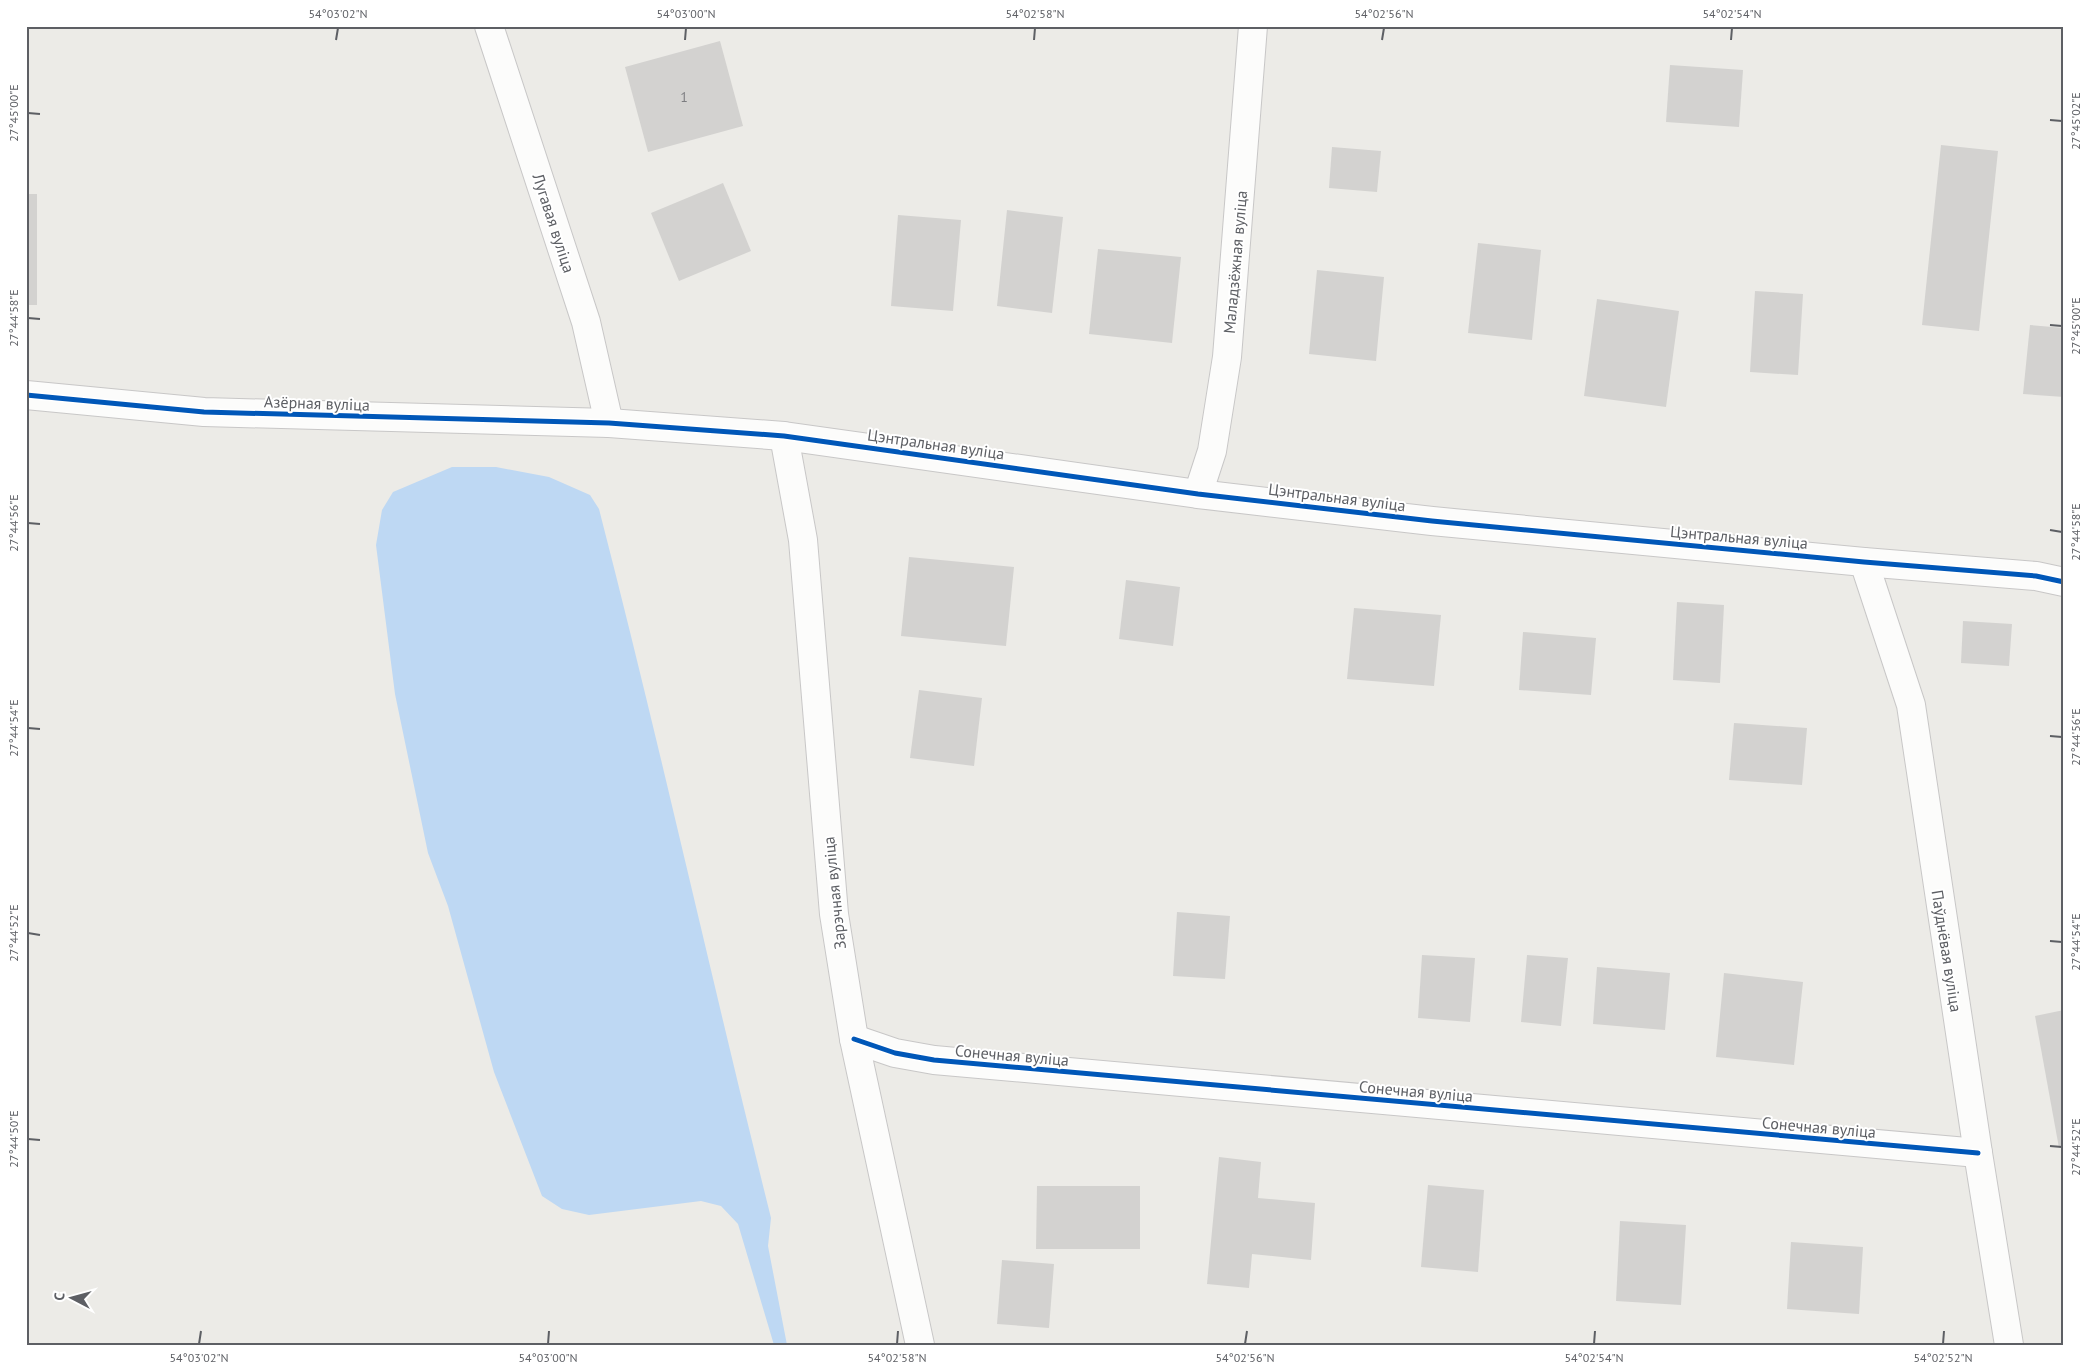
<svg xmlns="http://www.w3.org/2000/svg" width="2090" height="1371" viewBox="0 0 2090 1371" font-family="'PT Sans',sans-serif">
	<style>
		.water { fill: #bed8f3 }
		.building { fill: #d3d2d0 }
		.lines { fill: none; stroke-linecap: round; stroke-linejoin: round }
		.minor-casing { stroke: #c8c7c7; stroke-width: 30 }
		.minor { stroke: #fcfcfb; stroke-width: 28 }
		.cycleway-casing { stroke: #fff; stroke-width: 8 }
		.cycleway { stroke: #0057b8; stroke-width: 5 }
		.ticks { fill: none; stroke: #5d5f64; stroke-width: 2 }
		.labels { text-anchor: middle; stroke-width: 4; stroke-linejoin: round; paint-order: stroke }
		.number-label { font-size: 14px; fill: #7c7d80 }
		.street-label { font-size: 16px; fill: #5d5f64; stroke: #fff }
		.neatline { fill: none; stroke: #5d5f64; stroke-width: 2 }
		.ticks-label { font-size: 12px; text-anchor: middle; fill: #5d5f64 }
	</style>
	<rect width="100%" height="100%" fill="#ecebe7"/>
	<path class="water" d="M452,467H496L549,477L590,495L599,509C660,745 712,982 771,1218L768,1246L787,1345H774L738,1224L721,1206L701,1201L589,1215L562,1209L542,1196L494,1072L448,906L428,853L395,694L376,545L382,510L393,492Z"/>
	<g class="building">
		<polygon points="720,41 743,126 648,152 625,67"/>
		<polygon points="1670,65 1743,70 1739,127 1666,122"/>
		<polygon points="1941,145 1998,151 1979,331 1922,325"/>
		<polygon points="1332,147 1381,151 1377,192 1329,188"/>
		<polygon points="723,183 751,251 679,281 651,213"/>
		<rect x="26" y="194" width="11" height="111"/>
		<polygon points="1007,210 1063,217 1052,313 997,306"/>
		<polygon points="898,215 961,220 953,311 891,306"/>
		<polygon points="1478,243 1541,250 1532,340 1468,333"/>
		<polygon points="1098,249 1181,257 1172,343 1089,334"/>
		<polygon points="1317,270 1384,277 1376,361 1309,354"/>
		<polygon points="1755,291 1803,294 1798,375 1750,372"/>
		<polygon points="1597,299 1679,311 1666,407 1584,396"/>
		<polygon points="2030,325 2064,328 2064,397 2023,394"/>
		<polygon points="909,557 1014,567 1006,646 901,636"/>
		<polygon points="1126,580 1180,587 1173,646 1119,639"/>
		<polygon points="1677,602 1724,605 1720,683 1673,680"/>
		<polygon points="1354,608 1441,615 1434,686 1347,679"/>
		<polygon points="1963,621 2012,624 2009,666 1961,663"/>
		<polygon points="1523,632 1596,638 1591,695 1519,690"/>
		<polygon points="919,690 982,698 974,766 910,758"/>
		<polygon points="1734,723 1807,728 1802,785 1729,780"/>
		<polygon points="1177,912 1230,916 1225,979 1173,976"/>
		<polygon points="1422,955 1475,958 1470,1022 1418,1018"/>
		<polygon points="1527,955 1568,958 1561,1026 1521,1022"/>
		<polygon points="1597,967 1670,973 1665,1030 1593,1024"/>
		<polygon points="1724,973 1803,982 1794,1065 1716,1057"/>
		<polygon points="2064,1010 2064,1147 2059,1148 2035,1016"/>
		<polygon points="1219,1157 1261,1162 1258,1198 1315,1203 1311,1260 1252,1254 1249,1288 1207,1284"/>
		<polygon points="1428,1185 1484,1190 1478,1272 1421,1267"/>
		<polygon points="1037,1186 1140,1186 1140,1249 1036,1249"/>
		<polygon points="1620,1221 1686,1225 1681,1305 1616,1301"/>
		<polygon points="1791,1242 1863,1247 1859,1314 1787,1309"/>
		<polygon points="1002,1260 1054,1264 1049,1328 997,1324"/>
	</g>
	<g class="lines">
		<defs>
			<g id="minor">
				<polyline points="489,26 586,322 609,423"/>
				<polyline points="26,395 204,412 609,423 784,436 1198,494 1432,521 1864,562 2036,576 2064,582"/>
				<polyline points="784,436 803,540 834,914 854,1039 920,1345"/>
				<polyline points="1198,494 1212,451 1227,357 1253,26"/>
				<polyline points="1864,562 1911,705 1978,1153 2009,1345"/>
				<polyline points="854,1039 895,1053 934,1060 1978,1153"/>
			</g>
		</defs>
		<use href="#minor" class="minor-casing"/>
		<use href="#minor" class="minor"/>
		<defs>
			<g id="cycleway">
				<polyline points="26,395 204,412 609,423 784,436 1198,494 1432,521 1864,562 2036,576 2064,582"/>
				<polyline points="854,1039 895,1053 934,1060 1978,1153"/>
			</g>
		</defs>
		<use href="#cycleway" class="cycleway-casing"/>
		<use href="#cycleway" class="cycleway"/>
	</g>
	<path class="ticks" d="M336,40L338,28M685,40L686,28M1034,40L1035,28M1382,40L1384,28M1731,40L1732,28M28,113L40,114M2050,120L2062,121M28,318L40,319M2050,325L2062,326M28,523L40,524M2050,530L2062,532M28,728L40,729M2050,736L2062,737M28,933L40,935M2050,941L2062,942M28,1139L40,1140M2050,1146L2062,1147M199,1344L201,1331M548,1344L549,1331M897,1344L898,1331M1245,1344L1247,1331M1594,1344L1595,1331M1943,1344L1944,1331"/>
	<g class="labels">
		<g class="number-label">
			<text x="684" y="102">1</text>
		</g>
		<g class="street-label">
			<text transform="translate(554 223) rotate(72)" y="6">Лугавая вуліца</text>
			<text transform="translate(1235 262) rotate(-85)" y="6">Маладзёжная вуліца</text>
			<text transform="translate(317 403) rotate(2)" y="6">Азёрная вуліца</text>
			<text transform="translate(936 444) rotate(8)" y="6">Цэнтральная вуліца</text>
			<text transform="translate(1337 497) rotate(7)" y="6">Цэнтральная вуліца</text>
			<text transform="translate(1739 537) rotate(5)" y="6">Цэнтральная вуліца</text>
			<text transform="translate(834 893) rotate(-96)" y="6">Зарэчная вуліца</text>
			<text transform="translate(1947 951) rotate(81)" y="6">Паўднёвая вуліца</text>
			<text transform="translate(1012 1055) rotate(5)" y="6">Сонечная вуліца</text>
			<text transform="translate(1416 1091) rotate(5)" y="6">Сонечная вуліца</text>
			<text transform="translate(1819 1127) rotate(5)" y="6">Сонечная вуліца</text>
		</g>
	</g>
	<rect width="2090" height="1371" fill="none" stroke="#ffffff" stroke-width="55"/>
	<g transform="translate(72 1298) rotate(276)" stroke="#ffffff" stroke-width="4" paint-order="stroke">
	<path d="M0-4L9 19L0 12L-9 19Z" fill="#5d5f64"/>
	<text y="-8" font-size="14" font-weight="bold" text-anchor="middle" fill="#5d5f64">С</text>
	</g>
	<rect x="28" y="28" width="2034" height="1316" class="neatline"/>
	<g class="ticks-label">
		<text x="338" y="18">54°03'02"N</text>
		<text x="686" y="18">54°03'00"N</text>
		<text x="1035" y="18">54°02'58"N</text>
		<text x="1384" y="18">54°02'56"N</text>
		<text x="1732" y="18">54°02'54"N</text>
		<text transform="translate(14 113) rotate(-90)" y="4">27°45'00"E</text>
		<text transform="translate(2076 121) rotate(-90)" y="4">27°45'02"E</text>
		<text transform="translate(14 318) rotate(-90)" y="4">27°44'58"E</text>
		<text transform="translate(2076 326) rotate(-90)" y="4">27°45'00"E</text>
		<text transform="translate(14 523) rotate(-90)" y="4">27°44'56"E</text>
		<text transform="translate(2076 532) rotate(-90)" y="4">27°44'58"E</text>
		<text transform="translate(14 728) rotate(-90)" y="4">27°44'54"E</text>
		<text transform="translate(2076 737) rotate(-90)" y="4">27°44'56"E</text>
		<text transform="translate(14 933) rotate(-90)" y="4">27°44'52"E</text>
		<text transform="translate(2076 942) rotate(-90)" y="4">27°44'54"E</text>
		<text transform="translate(14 1139) rotate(-90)" y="4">27°44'50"E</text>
		<text transform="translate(2076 1147) rotate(-90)" y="4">27°44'52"E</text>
		<text x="199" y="1362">54°03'02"N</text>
		<text x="548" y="1362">54°03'00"N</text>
		<text x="897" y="1362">54°02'58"N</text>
		<text x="1245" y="1362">54°02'56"N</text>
		<text x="1594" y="1362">54°02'54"N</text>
		<text x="1943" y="1362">54°02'52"N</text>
	</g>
</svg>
